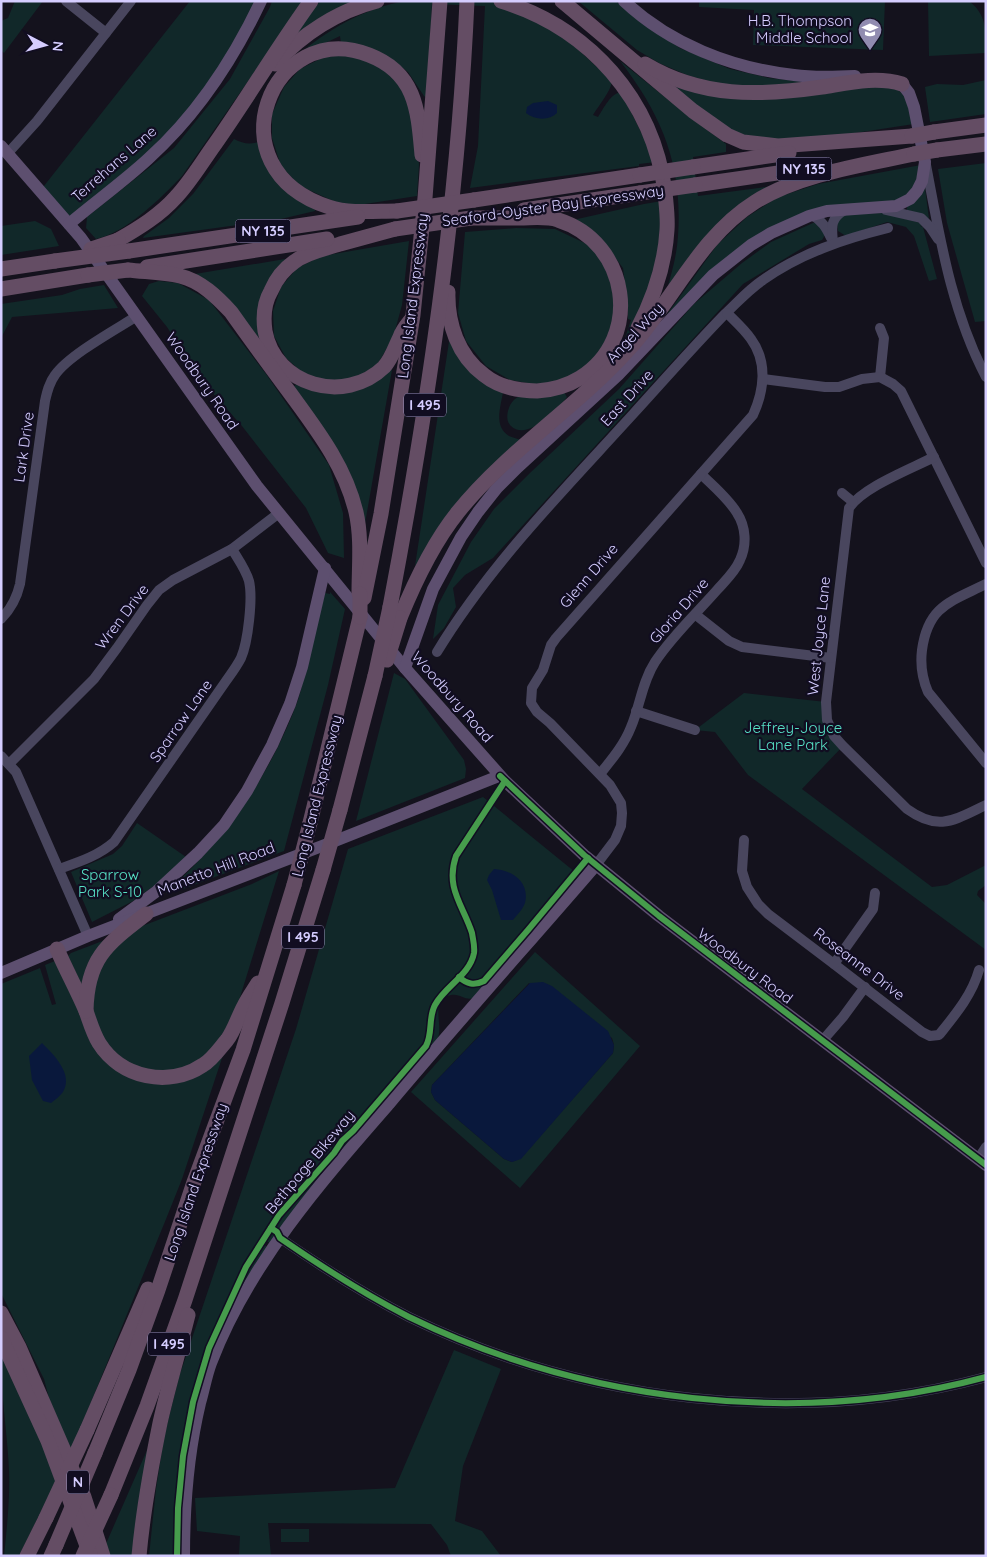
<svg xmlns="http://www.w3.org/2000/svg" width="987" height="1557" viewBox="0 0 987 1557" font-family="Quicksand,sans-serif">
	<style>
		.green { fill: #112829; fill-rule: evenodd }
		.water { fill: #09183c }
		.lines { fill: none; stroke-linecap: round; stroke-linejoin: round }
		.minor { stroke: #49465e; stroke-width: 10 }
		.major { stroke: #5d4f6f; stroke-width: 12 }
		.highway { stroke: #644d64; stroke-width: 15 }
		.highway-bridge { stroke: #644d64; stroke-width: 15 }
		.cycleway-casing { stroke: #110d21; stroke-width: 9 }
		.cycleway { stroke: #469c4c; stroke-width: 6 }
		.labels { text-anchor: middle; stroke-width: 4.5; stroke-linejoin: round; paint-order: stroke }
		.shield { fill: #110d21; stroke: #9a93bc; stroke-width: 1 }
		.shield-label { font-size: 14px; font-weight: bold; fill: #d5cdff }
		.poi-label { font-size: 15px; fill: #d5cdff; stroke: #110d21; text-anchor: end }
		.street-label { font-size: 15px; fill: #d5cdff; stroke: #110d21 }
		.park-label { font-size: 15px; fill: #57e1c6; stroke: #110d21 }
	</style>
	<rect width="100%" height="100%" fill="#14121d"/>
	<g class="green">
		<polygon points="15,1 43,1 4,53 1,50 1,21 8,18"/>
		<polygon points="190,1 257,1 235,48 178,124 69,224 40,191"/>
		<path d="M272,1H304L182,176C161,198 126,233 96,239L86,228L87,217L174,148L230,79L270,7Z"/>
		<polygon points="320,1 353,1 293,37"/>
		<path d="M406,1H488L504,5L558,31L612,81C611,91 599,105 593,115L598,117C604,108 610,94 621,92L656,162L639,164V166L470,188L478,146L485,6L432,4L427,98L424,96L408,72L386,55L341,43L340,36L302,54L295,57C328,30 363,8 406,1Z"/>
		<polygon points="578,1 616,1 640,22 680,48 730,69 769,78 807,82 771,88 718,84 687,75 659,63 637,50"/>
		<polygon points="699,1 885,1 883,50 753,45 754,10 699,7"/>
		<path d="M928,1H969C987,15 986,31 986,53L929,56Z"/>
		<polygon points="347,55 374,61 392,73 416,112 419,165 417,196 365,204 340,204 300,186 281,166 272,138 272,114 284,87 300,69 324,57"/>
		<path d="M620,61L691,118L726,144V152L693,157L698,196L780,185L667,289C672,272 677,254 678,236C683,166 662,115 620,61Z"/>
		<polygon points="666,79 692,89 891,84 906,97 914,124 842,135 763,141 720,128"/>
		<polygon points="986,80 986,114 930,122 925,87 937,84 963,85"/>
		<path d="M234,139C244,144 250,145 262,141L314,207L315,211L281,219L143,238L144,236L169,218L193,194Z"/>
		<polygon points="986,163 986,321 975,322 947,223 938,169"/>
		<polygon points="921,165 918,182 902,200 781,226 658,327 717,245 747,217 778,197 818,184"/>
		<polygon points="925,188 929,219 907,210 907,206"/>
		<polygon points="662,201 661,258 637,323 615,357 612,356 625,338 631,320 628,319 628,307 623,268 605,244 573,220 644,204"/>
		<polygon points="883,213 925,224 920,226 923,227 937,279 929,281 914,236 906,227 887,222 846,236 838,231 837,223 839,218 848,214"/>
		<polygon points="35,221 51,229 59,246 1,255 1,226"/>
		<polygon points="813,223 818,223 825,235 822,240 809,244 743,284 493,558 465,575 453,588 456,607 444,628 433,639 438,605 471,542 494,509 531,472 619,389 694,304 742,263 771,242"/>
		<polygon points="516,228 555,229 593,247 613,277 616,322 596,360 573,378 539,385 510,380 486,366 466,341 458,313 465,232"/>
		<polygon points="409,241 402,305 393,338 377,365 354,379 327,382 303,373 286,358 274,336 273,311 281,287 297,268 322,256"/>
		<polygon points="297,257 275,277 263,333 257,339 195,274"/>
		<polygon points="159,281 178,283 209,300 266,374 329,465 343,513 344,558 328,553 306,508 242,426 201,380 167,327 142,296 149,284"/>
		<polygon points="104,285 118,308 12,317 1,338 1,304 62,295 80,289"/>
		<path d="M450,335L503,392C501,406 493,426 509,436C513,438 519,439 524,441L415,566Z"/>
		<polygon points="391,367 392,370 364,529 292,388 299,382 318,390"/>
		<path d="M564,392L567,397C558,409 527,442 511,426C503,419 509,401 518,397C528,393 552,393 564,392Z"/>
		<path d="M330,592L345,609L328,685L284,851L178,891L165,893C225,841 271,774 298,700C302,688 304,675 307,663C313,640 319,616 325,593L330,594Z"/>
		<polygon points="394,673 405,679 464,760 466,769 465,778 356,821"/>
		<polygon points="744,693 826,702 826,712 843,746 802,789 932,887 947,885 986,865 986,885 978,891 977,895 986,904 986,950 748,775 715,732 695,730"/>
		<path d="M483,797L575,872L574,873L578,876L474,998C465,1001 460,993 451,995C428,1000 445,1026 437,1040L323,1171L278,1231L274,1229L272,1232L275,1234L270,1243L266,1241L264,1244L267,1247L215,1340L179,1556H149L156,1489L164,1437L179,1377L296,1029L348,849Z"/>
		<polygon points="137,823 186,857 165,878 133,901 92,922 71,872 113,854 122,846"/>
		<polygon points="279,871 237,1007 228,1026 209,1053 191,1067 162,1073 134,1067 112,1050 97,1029 91,997 97,969 113,944 137,928 252,884"/>
		<polygon points="113,937 83,988 68,956 71,953"/>
		<path d="M535,952L640,1046L520,1188L411,1092ZM529,983L612,1038L614,1045L613,1053L521,1158L512,1162L504,1159L435,1100L431,1092L432,1085Z"/>
		<polygon points="55,961 95,1045 145,1081 224,1052 182,1179 164,1224 71,1451 49,1398 44,1379 1,1293 1,984 40,968 52,1005 56,1004 45,965"/>
		<path d="M1,1350L58,1477L19,1556H4C7,1527 10,1499 9,1471C8,1439 2,1406 2,1374H1Z"/>
		<polygon points="454,1350 501,1369 463,1466 455,1521 482,1531 501,1556 451,1556 447,1545 431,1524 268,1523 271,1556 239,1556 240,1536 197,1531 195,1498 395,1488"/>
		<polygon points="155,1432 137,1556 109,1556 105,1546"/>
		<rect x="281" y="1529" width="28" height="13"/>
	</g>
	<g class="water">
		<path d="M548,101L557,105V113C549,121 535,120 526,113L527,107L533,103Z"/>
		<path d="M494,869C513,870 530,883 525,903C523,909 517,915 513,920H501L492,890L487,880L489,875Z"/>
		<polygon points="543,982 552,986 608,1031 614,1045 613,1053 521,1159 512,1162 504,1159 435,1100 431,1092 432,1085 530,983"/>
		<path d="M42,1043C53,1054 74,1074 63,1092C60,1096 55,1100 51,1103L43,1101L32,1080L29,1056Z"/>
	</g>
	<g class="lines">
		<g class="minor">
			<polyline points="66,1 106,33"/>
			<polyline points="8,153 37,121 131,1"/>
			<path d="M926,165C940,238 951,310 986,377"/>
			<polyline points="886,210 921,218 930,227 938,239"/>
			<path d="M812,215C822,221 826,227 831,238"/>
			<path d="M833,243C832,228 829,219 845,210"/>
			<polyline points="880,328 884,338 880,377"/>
			<polyline points="763,379 825,387 839,387 862,379 880,377 893,384 901,391 986,563"/>
			<path d="M934,457C911,469 863,487 849,508L826,702L827,720L834,736L843,746L907,809C939,832 954,820 986,805"/>
			<polyline points="842,493 853,502"/>
			<path d="M986,584C950,602 928,606 922,650C920,666 922,678 928,692L986,763"/>
			<polyline points="696,615 729,641 742,647 831,658"/>
			<path d="M1,619C11,609 17,597 20,584L45,401C47,392 49,383 55,375C69,355 115,330 137,316"/>
			<path d="M437,652C491,563 565,489 634,413C664,380 693,347 724,315C737,303 748,290 763,280C801,253 844,239 888,228"/>
			<polyline points="636,711 695,730"/>
			<polyline points="1,756 16,772 20,781 88,936"/>
			<polyline points="9,764 94,679 117,648 147,605 159,590 173,580 232,549 279,513"/>
			<path d="M600,774C612,759 624,745 631,727C640,706 642,682 655,662C672,636 696,614 717,590C725,581 735,572 740,560C747,545 746,527 737,513C728,498 713,486 701,474"/>
			<path d="M744,840L742,871L747,887L758,904L768,914L834,964L922,1032L930,1036L939,1035C955,1015 972,995 979,970"/>
			<path d="M596,865L615,840L621,826L622,813L621,803L610,785L550,723L537,712L531,703L532,688L543,670L551,645L556,638L753,415C764,391 768,362 751,339C745,330 735,321 727,313"/>
			<path d="M59,869C79,862 98,856 114,842L226,681C231,674 237,666 241,658C248,642 253,598 249,581C246,570 238,559 232,549"/>
			<polyline points="834,964 873,909 875,893"/>
			<polyline points="823,1040 843,1017 865,987"/>
			<polyline points="978,1159 986,1147"/>
			<path d="M280,1238C322,1267 364,1294 409,1317C583,1402 798,1428 986,1377"/>
		</g>
		<g class="major">
			<path d="M624,1C670,44 731,68 794,75C814,78 835,77 855,76"/>
			<polyline points="1,146 81,238 257,486 405,668 505,781 584,855 659,916 986,1165"/>
			<path d="M69,224C95,202 123,182 148,159C197,115 233,60 261,1"/>
			<polyline points="405,668 433,589 461,537 478,512 497,488 518,467 618,375 713,275 751,245 771,233 809,216 827,211 896,206 910,199 917,191 922,181 925,162 914,107 909,93 902,84 895,81"/>
			<polyline points="119,919 157,891 198,853 224,825 247,791 272,745 290,704 302,667 325,568"/>
			<polyline points="1,973 88,936 335,841 499,776"/>
			<path d="M184,1556C184,1504 188,1453 200,1403C204,1390 206,1376 211,1363C249,1264 320,1183 389,1104C457,1023 527,945 596,865"/>
		</g>
		<g class="highway">
			<path d="M501,1C589,28 653,99 665,192C666,204 668,217 667,230C665,264 654,297 638,328"/>
			<polyline points="562,1 693,111 727,135 743,142 778,146 912,136"/>
			<path d="M275,64C302,34 338,11 377,1"/>
			<path d="M645,64C702,98 759,96 822,87C848,83 876,76 902,84"/>
			<polyline points="934,132 986,125"/>
			<polyline points="937,150 986,144"/>
			<polyline points="693,167 789,153"/>
			<polyline points="695,185 819,167"/>
			<polyline points="474,200 640,175"/>
			<polyline points="524,210 640,193"/>
			<path d="M397,211C375,211 350,214 329,207C209,168 273,17 369,55C416,73 418,110 422,155"/>
			<path d="M395,229C377,234 358,239 340,244C325,249 307,252 294,262C284,269 276,279 271,291C264,303 263,317 265,331C275,386 345,405 384,367C392,358 395,347 400,337C402,331 406,326 410,321"/>
			<path d="M118,240C139,228 160,215 176,197C191,181 202,162 215,144C248,97 277,48 311,1"/>
			<polyline points="129,251 358,217"/>
			<polyline points="147,267 327,239"/>
			<polyline points="1,269 55,261"/>
			<path d="M128,270C145,272 163,272 180,276C201,281 217,297 231,312C250,339 270,366 290,393C317,430 345,466 356,512C362,538 359,567 359,593"/>
			<polyline points="1,289 88,275"/>
			<path d="M448,292C447,323 458,356 484,375C499,387 518,391 537,391C553,390 567,386 580,378C644,338 629,242 558,220C547,216 532,218 520,218C504,218 488,218 471,218"/>
			<polyline points="364,598 381,514 413,315 425,198 440,1"/>
			<path d="M390,607C428,407 458,205 467,1"/>
			<path d="M400,618C415,581 433,543 458,512C507,451 576,408 628,350C672,303 699,237 755,202C800,174 863,165 914,154"/>
			<polyline points="340,810 375,676"/>
			<polyline points="310,823 360,617"/>
			<path d="M57,949C66,970 77,990 86,1011C90,1022 93,1033 99,1043C121,1078 169,1088 203,1065C212,1060 220,1048 227,1040C234,1031 238,1017 244,1006C248,998 253,991 258,983"/>
			<path d="M86,1011C87,958 107,944 146,914"/>
			<polyline points="1,1313 19,1347 84,1497 103,1556"/>
			<polyline points="1,1338 48,1441 90,1554"/>
			<polyline points="87,1430 148,1289"/>
			<polyline points="95,1453 129,1370 158,1290 194,1182 243,1050 294,885"/>
			<polyline points="111,1495 147,1406 185,1300 282,1003 323,870"/>
			<polyline points="27,1556 46,1518"/>
			<polyline points="51,1556 56,1545"/>
			<path d="M139,1556C143,1511 151,1467 160,1423C168,1387 179,1351 188,1315"/>
		</g>
		<g class="highway-bridge">
			<polyline points="912,136 934,132"/>
			<polyline points="914,154 937,150"/>
			<polyline points="640,175 693,167"/>
			<polyline points="640,193 695,185"/>
			<polyline points="397,211 474,200"/>
			<polyline points="395,229 471,218"/>
			<polyline points="91,249 118,240"/>
			<polyline points="55,261 129,251"/>
			<polyline points="88,275 128,270"/>
			<polyline points="360,594 360,617"/>
			<polyline points="387,660 400,618"/>
			<polyline points="375,676 390,607"/>
			<polyline points="323,870 340,810"/>
			<polyline points="294,885 310,823"/>
			<polyline points="46,1518 87,1430"/>
			<polyline points="56,1545 95,1453"/>
			<polyline points="83,1556 111,1495"/>
		</g>
		<defs>
			<g id="cycleway">
				<polyline points="500,776 584,855 659,916 986,1165"/>
				<path d="M459,977C467,984 474,986 484,981L528,930L588,858"/>
				<path d="M271,1228L277,1232L280,1238C322,1267 364,1294 409,1317C583,1402 798,1428 986,1377"/>
				<path d="M177,1556L178,1508L183,1456L193,1402L209,1348L246,1267L279,1215L334,1153L342,1141L353,1131L426,1046C433,1033 428,1018 435,1005C445,986 470,975 474,953C475,946 473,940 472,933C463,905 445,888 456,856L505,781"/>
			</g>
		</defs>
		<use href="#cycleway" class="cycleway-casing"/>
		<use href="#cycleway" class="cycleway"/>
	</g>
	<defs>
		<symbol id="school-pin" viewBox="-11 -11 22 30"><path d="M0 17L-7.5 6A9.5 9.5 0 1 1 7.5 6Z" fill="#918cb0" stroke="#110d21"/><path d="M0-5L7-2L0 1L-7-2ZM-4 1L0 2.5L4 1V4Q0 6-4 4Z" fill="#fff"/></symbol>
	</defs>
	<g fill-rule="evenodd">
		<use href="#school-pin" x="856" y="16" width="28" height="38"/>
	</g>
	<g class="labels">
		<g class="shield">
			<rect x="776.5" y="157.5" width="55" height="23" rx="4"/>
			<rect x="235.5" y="219.5" width="55" height="23" rx="4"/>
			<rect x="404" y="393.5" width="42" height="23" rx="4"/>
			<rect x="282" y="925.5" width="42" height="23" rx="4"/>
			<rect x="148" y="1332.5" width="42" height="23" rx="4"/>
			<rect x="67" y="1470.5" width="22" height="23" rx="4"/>
		</g>
		<g class="shield-label">
			<text x="804" y="174">NY 135</text>
			<text x="263" y="236">NY 135</text>
			<text x="425" y="410">I 495</text>
			<text x="303" y="942">I 495</text>
			<text x="169" y="1349">I 495</text>
			<text x="78" y="1487">N</text>
		</g>
		<g class="poi-label">
			<text x="852" y="26">H.B. Thompson<tspan x="852" dy="17">Middle School</tspan></text>
		</g>
		<g class="street-label">
			<text transform="translate(114 164) rotate(-41)" y="5">Terrehans Lane</text>
			<text transform="translate(553 206) rotate(-8)" y="5">Seaford-Oyster Bay Expressway</text>
			<text transform="translate(413 296) rotate(-83)" y="5">Long Island Expressway</text>
			<text transform="translate(635 333) rotate(-47)" y="5">Angel Way</text>
			<text transform="translate(202 381) rotate(55)" y="5">Woodbury Road</text>
			<text transform="translate(627 398) rotate(-48)" y="5">East Drive</text>
			<text transform="translate(24 447) rotate(-82)" y="5">Lark Drive</text>
			<text transform="translate(589 576) rotate(-49)" y="5">Glenn Drive</text>
			<text transform="translate(679 611) rotate(-49)" y="5">Gloria Drive</text>
			<text transform="translate(122 617) rotate(-53)" y="5">Wren Drive</text>
			<text transform="translate(819 636) rotate(-84)" y="5">West Joyce Lane</text>
			<text transform="translate(452 697) rotate(49)" y="5">Woodbury Road</text>
			<text transform="translate(181 721) rotate(-55)" y="5">Sparrow Lane</text>
			<text transform="translate(317 796) rotate(-76)" y="5">Long Island Expressway</text>
			<text transform="translate(216 869) rotate(-21)" y="5">Manetto Hill Road</text>
			<text transform="translate(859 964) rotate(37)" y="5">Roseanne Drive</text>
			<text transform="translate(745 966) rotate(37)" y="5">Woodbury Road</text>
			<text transform="translate(310 1162) rotate(-50)" y="5">Bethpage Bikeway</text>
			<text transform="translate(196 1182) rotate(-71)" y="5">Long Island Expressway</text>
		</g>
		<g class="park-label">
			<text x="793" y="733">Jeffrey-Joyce<tspan x="793" dy="17">Lane Park</tspan></text>
			<text x="110" y="880">Sparrow<tspan x="110" dy="17">Park S-10</tspan></text>
		</g>
	</g>
	<rect width="987" height="1557" fill="none" stroke="#d5cdff" stroke-width="5"/>
	<g transform="translate(45 45) rotate(96)" stroke="#110d21" stroke-width="4" paint-order="stroke">
	<path d="M0-4L9 19L0 12L-9 19Z" fill="#d5cdff"/>
	<text y="-8" font-size="14" font-weight="bold" text-anchor="middle" fill="#d5cdff">N</text>
	</g>
</svg>
